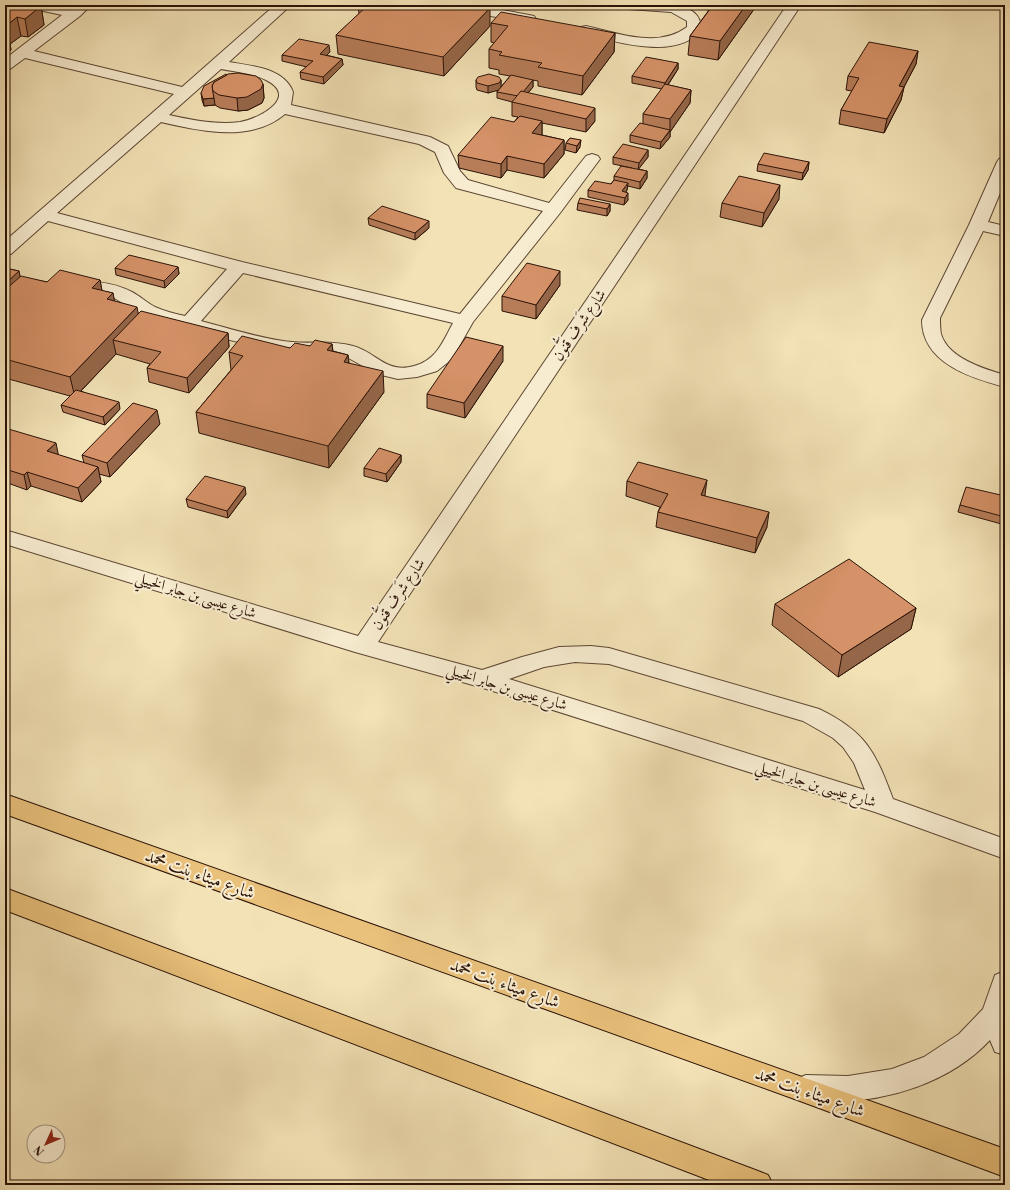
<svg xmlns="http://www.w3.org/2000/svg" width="1010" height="1190" viewBox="0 0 1010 1190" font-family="'Libre Bodoni',Amiri,serif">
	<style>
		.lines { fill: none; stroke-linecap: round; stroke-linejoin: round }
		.minor-casing { stroke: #5d4633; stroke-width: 2 }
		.major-casing { stroke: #2b1207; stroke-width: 2 }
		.minor { fill: #f7ecd0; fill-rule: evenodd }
		.major { fill: #e9c17b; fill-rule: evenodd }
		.wall { fill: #b77d59; stroke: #2b1207 }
		.shaded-wall { fill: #956648; stroke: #2b1207 }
		.building { fill: #d59167; stroke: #2b1207 }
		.labels { text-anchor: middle; stroke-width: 4; stroke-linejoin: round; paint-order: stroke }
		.street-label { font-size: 15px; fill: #2b1207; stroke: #f7ecd0 }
		.near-street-label { font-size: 18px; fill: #2b1207; stroke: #f7ecd0 }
	</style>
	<rect width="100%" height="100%" fill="#f2e2b6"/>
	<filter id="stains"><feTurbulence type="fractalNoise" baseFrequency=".005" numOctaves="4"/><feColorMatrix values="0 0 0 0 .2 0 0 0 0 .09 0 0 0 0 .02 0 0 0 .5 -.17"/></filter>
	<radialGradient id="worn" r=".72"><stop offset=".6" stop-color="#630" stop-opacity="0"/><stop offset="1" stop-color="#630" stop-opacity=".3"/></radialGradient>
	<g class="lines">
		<defs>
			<g id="minor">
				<path d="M28,5H57L71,8L75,5H91L80,16L34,51L182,87L275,5H291L229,62C252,66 284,68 293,92L291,105L430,137L448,146L460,171L468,180L549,203L586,156L592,154L598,156L600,159L560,213L473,322L452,359L437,371L417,377L398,379L377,374L343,355L284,353L188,330L144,316L111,296L95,293L66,292L63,288L66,284C87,279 113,282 132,292C140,296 147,303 155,307C164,311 175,314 185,316L227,269L48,221L11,254L5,255V241L174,94L25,58L10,69L5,71V59L62,15L30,8ZM221,69C236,72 252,73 266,80C300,97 259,119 240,122C216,125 192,120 169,115ZM285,114L419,144L435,152L444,173L456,188L543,211L460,314L242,262L57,213L161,122C200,131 251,143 285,114ZM243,273L453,323C443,341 437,360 414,366C386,374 376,352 353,346C333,340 313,344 292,342C265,340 228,328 201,321Z"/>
				<polygon points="445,5 476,5 529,15 534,16 536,19 534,22 529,23 452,9 447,8"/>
				<path d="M622,5H678C691,9 701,14 701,29C679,62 612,41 581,33L579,30L581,27L586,26C617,33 658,49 687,27V21L671,12L629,9L624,8Z"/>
				<path d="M787,5H801L378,642L482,670L522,657L559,647L591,646L609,648L819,709C866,732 875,751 893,799L1005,839V859L875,812L480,687L355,652L5,544V530L358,636ZM575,662L609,664L803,721L833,738L843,747L854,763L865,790L509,679L544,667Z"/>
				<path d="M1005,157V181L988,222L1005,226V236L983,231L940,318C940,323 940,329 941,334C948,358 984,369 1005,375V387C971,378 922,363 922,320L969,225L997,162L999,159Z"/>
				<path d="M1005,971V1055L995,1052L990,1040C951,1082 886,1103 829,1101C817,1101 807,1101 796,1097L792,1088L796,1079L806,1075L848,1076L892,1069L924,1057L959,1034L983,1009L995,975Z"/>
			</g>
			<g id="major">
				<polygon points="5,794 1005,1149 1005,1177 800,1101 5,814"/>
				<polygon points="5,888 758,1171 768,1175 773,1185 722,1185 5,910"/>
			</g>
		</defs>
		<use href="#minor" class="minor-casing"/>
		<use href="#major" class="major-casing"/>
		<use href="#minor" class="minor"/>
		<use href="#major" class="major"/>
	</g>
	<g class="wall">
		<polygon points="5,5 41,6 44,25 28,37 21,36 10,44 11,50 5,55"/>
		<polygon points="358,5 476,5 490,26 444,76 338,54 336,35 359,14"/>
		<polygon points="693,5 757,5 718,60 688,55 690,36 709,10 693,7"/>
		<polygon points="491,23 615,33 614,52 582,95 538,86 538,81 533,80 533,87 528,93 595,121 586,132 542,123 542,135 564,140 564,154 544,178 507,170 501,178 459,168 458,155 514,122 518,117 512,116 512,102 497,98 497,90 488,93 477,90 476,87 476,80 501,80 501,87 510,76 499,74 499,70 489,68 489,49 494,43 491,42"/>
		<polygon points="918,51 916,64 904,87 901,100 884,133 839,124 841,110 852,91 846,90 848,76"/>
		<polygon points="330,52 326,55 342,59 343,65 324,84 301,79 300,72 307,67 282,61 282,55"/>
		<polygon points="678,63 678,69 668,85 691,90 690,103 670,132 670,137 660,149 630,142 630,135 643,124 643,114 662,89 632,83 632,76"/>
		<polygon points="227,75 263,84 264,98 262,103 248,110 238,111 220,108 215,105 204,106 202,100 201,93"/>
		<polygon points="570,138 580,147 576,153 565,150 566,143"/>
		<polygon points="648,150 648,157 638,169 647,171 647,178 640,189 628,186 627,190 626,192 628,200 624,205 588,197 588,190 611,184 614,180 614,176 632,168 613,164 613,157"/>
		<polygon points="809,162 808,170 802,180 757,171 758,164"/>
		<polygon points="779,199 762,227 720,217 722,203"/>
		<polygon points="578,203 610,204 610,211 607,216 577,210"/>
		<polygon points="368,218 429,228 415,240 369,225"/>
		<polygon points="178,267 179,274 165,288 116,275 115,268"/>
		<polygon points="5,268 19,271 20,277 47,282 100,280 102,291 113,293 114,301 138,314 228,333 229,347 189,393 149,382 147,368 150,364 116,354 81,391 120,409 105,425 63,412 61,405 70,396 5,378"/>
		<polygon points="560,285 536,319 502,311 502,296"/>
		<polygon points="332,344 333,351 348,355 349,363 384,392 329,468 199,433 196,412 231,370 229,352 290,348 310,346"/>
		<polygon points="503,361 465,418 427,408 427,394"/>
		<polygon points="160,424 110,477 99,474 101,482 82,502 31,486 27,490 5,482 5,428 58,455 84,463 82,455"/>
		<polygon points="401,455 401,462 387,482 364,476 364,468"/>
		<polygon points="627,481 705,495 705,496 767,527 755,553 656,527 658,512 660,507 626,496"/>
		<polygon points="246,494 228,518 188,507 186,499"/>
		<polygon points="1005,496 1005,525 958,512 960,505"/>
		<polygon points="775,604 916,608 911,629 838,677 772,625"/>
	</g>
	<g class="shaded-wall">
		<polygon points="746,5 757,5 718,60 720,41"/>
		<polygon points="41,6 44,25 28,37 25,19"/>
		<polygon points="490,8 490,26 444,76 443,57"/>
		<polygon points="17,17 21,36 10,44 11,50 5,55 5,27"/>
		<polygon points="615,33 614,52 582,95 583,76"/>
		<polygon points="329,45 330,52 321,61 320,54"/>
		<polygon points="918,51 916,64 904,87 901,100 884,133 887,119 899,86"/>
		<polygon points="342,59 343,65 324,84 323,77"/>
		<polygon points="678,63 678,69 665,89 665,83"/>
		<polygon points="501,80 501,87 499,90 488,93 488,86"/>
		<polygon points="533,80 533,87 519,103 519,96"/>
		<polygon points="263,84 264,98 262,103 248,110 238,111 237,98"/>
		<polygon points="691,90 690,103 670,132 670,137 660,149 661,142 670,131 670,119"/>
		<polygon points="214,98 215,105 204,106 203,99"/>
		<polygon points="595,108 595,121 586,132 586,119"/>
		<polygon points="542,121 542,134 532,146 532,133"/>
		<polygon points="564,140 564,154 544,178 544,164"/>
		<polygon points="581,140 580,147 576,153 577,146"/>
		<polygon points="648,150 648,157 638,170 639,163"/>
		<polygon points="507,156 507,170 501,178 501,164"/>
		<polygon points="809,162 808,170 802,180 803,173"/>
		<polygon points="647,171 647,178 640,189 640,182"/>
		<polygon points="628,183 627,190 623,198 622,191"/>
		<polygon points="780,185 779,199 762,227 764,213"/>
		<polygon points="628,193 628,200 624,205 625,198"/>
		<polygon points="610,204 610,211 607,216 607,209"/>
		<polygon points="429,221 429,228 415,240 415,233"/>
		<polygon points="178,267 179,274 165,288 164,281"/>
		<polygon points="19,271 23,292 5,309 5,284"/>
		<polygon points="560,271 560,285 536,319 536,305"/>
		<polygon points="100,280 104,301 92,288"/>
		<polygon points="113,293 117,314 107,299"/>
		<polygon points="137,307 141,328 113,340 116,354 75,397 70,377"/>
		<polygon points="228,333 229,347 189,393 187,378"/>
		<polygon points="332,344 334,365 327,350"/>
		<polygon points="503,346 503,361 465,418 464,403"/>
		<polygon points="348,355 350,376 344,362"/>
		<polygon points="383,371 384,392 329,468 328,446"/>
		<polygon points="119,402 120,409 105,425 103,417"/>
		<polygon points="157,410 160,424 110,477 107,463"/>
		<polygon points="56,443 59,458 47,451"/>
		<polygon points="401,455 401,462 387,482 386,474"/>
		<polygon points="98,467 101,482 82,502 78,488"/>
		<polygon points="27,472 31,486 27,490 24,475"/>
		<polygon points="707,480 705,495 700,510 701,495"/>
		<polygon points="245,487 246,494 228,518 227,511"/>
		<polygon points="769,512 767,527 755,553 757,538"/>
		<polygon points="916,608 911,629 838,677 842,655"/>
	</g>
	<g class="building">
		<polygon points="5,5 34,5 41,6 25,19 17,17 5,27"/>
		<polygon points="368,5 476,5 490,8 443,57 336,35"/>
		<polygon points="713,5 746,5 720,41 690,36"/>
		<polygon points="501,12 615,33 583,76 538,67 542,63 499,55 502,52 489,49 508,26 491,23"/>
		<polygon points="299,39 329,45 320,54 342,59 323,77 300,72 313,61 282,55"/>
		<polygon points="869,42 918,51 899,86 904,87 887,119 841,110 859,78 848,76"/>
		<polygon points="646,57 678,63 665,83 632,76"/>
		<polygon points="238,73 256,76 261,80 263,84 261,89 247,97 237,98 219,95 213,91 212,86 214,82 228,74"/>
		<polygon points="226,74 227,75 214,82 212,86 213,93 214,98 203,99 201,93 204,86"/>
		<polygon points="489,74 499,77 501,80 499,83 488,86 477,83 476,80 478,77"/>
		<polygon points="511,75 533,80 523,92 521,91 518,96 497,92"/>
		<polygon points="665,84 691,90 670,119 643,114"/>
		<polygon points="521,91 595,108 586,119 512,102"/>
		<polygon points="520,116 542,121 532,133 564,140 544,164 507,156 501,164 458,155 491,117 514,122"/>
		<polygon points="640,123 670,130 661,142 630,135"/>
		<polygon points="570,138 581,140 577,146 566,143"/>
		<polygon points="623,144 648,150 639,163 613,157"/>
		<polygon points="764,153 809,162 803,173 758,164"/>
		<polygon points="621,166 647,171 640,182 614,176"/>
		<polygon points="739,176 780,185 764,213 722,203"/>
		<polygon points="614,180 628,183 622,191 628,193 625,198 588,190 595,181 611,184"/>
		<polygon points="580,198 610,204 607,209 578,203"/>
		<polygon points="382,206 429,221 415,233 368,218"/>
		<polygon points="129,255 178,267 164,281 115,268"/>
		<polygon points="527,263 560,271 536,305 502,296"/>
		<polygon points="5,268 19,271 5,284"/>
		<polygon points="60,270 100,280 92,288 113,293 107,299 137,307 70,377 5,359 5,290 21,276 47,282"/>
		<polygon points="141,311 228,333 187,378 147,368 161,352 113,340"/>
		<polygon points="242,336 290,348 295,343 310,346 315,340 332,344 327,350 348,355 344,362 383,371 328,446 196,412 243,356 229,352"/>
		<polygon points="466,337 503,346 464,403 427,394"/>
		<polygon points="76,390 119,402 103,417 61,405"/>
		<polygon points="133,403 157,410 107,463 82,455"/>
		<polygon points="5,428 56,443 47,451 98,467 78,488 27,472 24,475 5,469"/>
		<polygon points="379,448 401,455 386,474 364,468"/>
		<polygon points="638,462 707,480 701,495 769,512 757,538 658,512 668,494 627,481"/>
		<polygon points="205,476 245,487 227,511 186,499"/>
		<polygon points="966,487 1005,496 1005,517 960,505"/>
		<polygon points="849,559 916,608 842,655 775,604"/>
	</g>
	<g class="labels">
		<g class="street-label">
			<text transform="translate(579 325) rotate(-56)" y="5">شارع شَرف قَنُّون</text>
			<text transform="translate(398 594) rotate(-56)" y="5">شارع شَرف قَنُّون</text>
			<text transform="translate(196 595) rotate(17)" y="5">شارع عيسى بن جابر الخييلي</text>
			<text transform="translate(507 687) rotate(17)" y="5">شارع عيسى بن جابر الخييلي</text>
			<text transform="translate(816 784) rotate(17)" y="5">شارع عيسى بن جابر الخييلي</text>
		</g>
		<g class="near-street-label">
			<text transform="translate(200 874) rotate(20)" y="6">شارع ميثاء بنت محمد</text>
			<text transform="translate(505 983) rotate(20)" y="6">شارع ميثاء بنت محمد</text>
			<text transform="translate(810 1092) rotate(20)" y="6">شارع ميثاء بنت محمد</text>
		</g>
	</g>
	<rect width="1010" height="1190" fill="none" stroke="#f2e2b6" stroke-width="20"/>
	<rect x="6" y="6" width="998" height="1178" fill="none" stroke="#2b1207" stroke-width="2"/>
	<rect x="10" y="10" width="990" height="1170" fill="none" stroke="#2b1207"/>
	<g transform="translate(46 1144) rotate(226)"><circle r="19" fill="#f7ecd0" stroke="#a59580"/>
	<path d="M0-3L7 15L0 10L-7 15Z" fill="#8f2418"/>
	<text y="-6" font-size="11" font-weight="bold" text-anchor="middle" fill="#2b1207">N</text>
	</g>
	<rect width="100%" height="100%" filter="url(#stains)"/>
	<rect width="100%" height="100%" fill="url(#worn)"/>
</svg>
